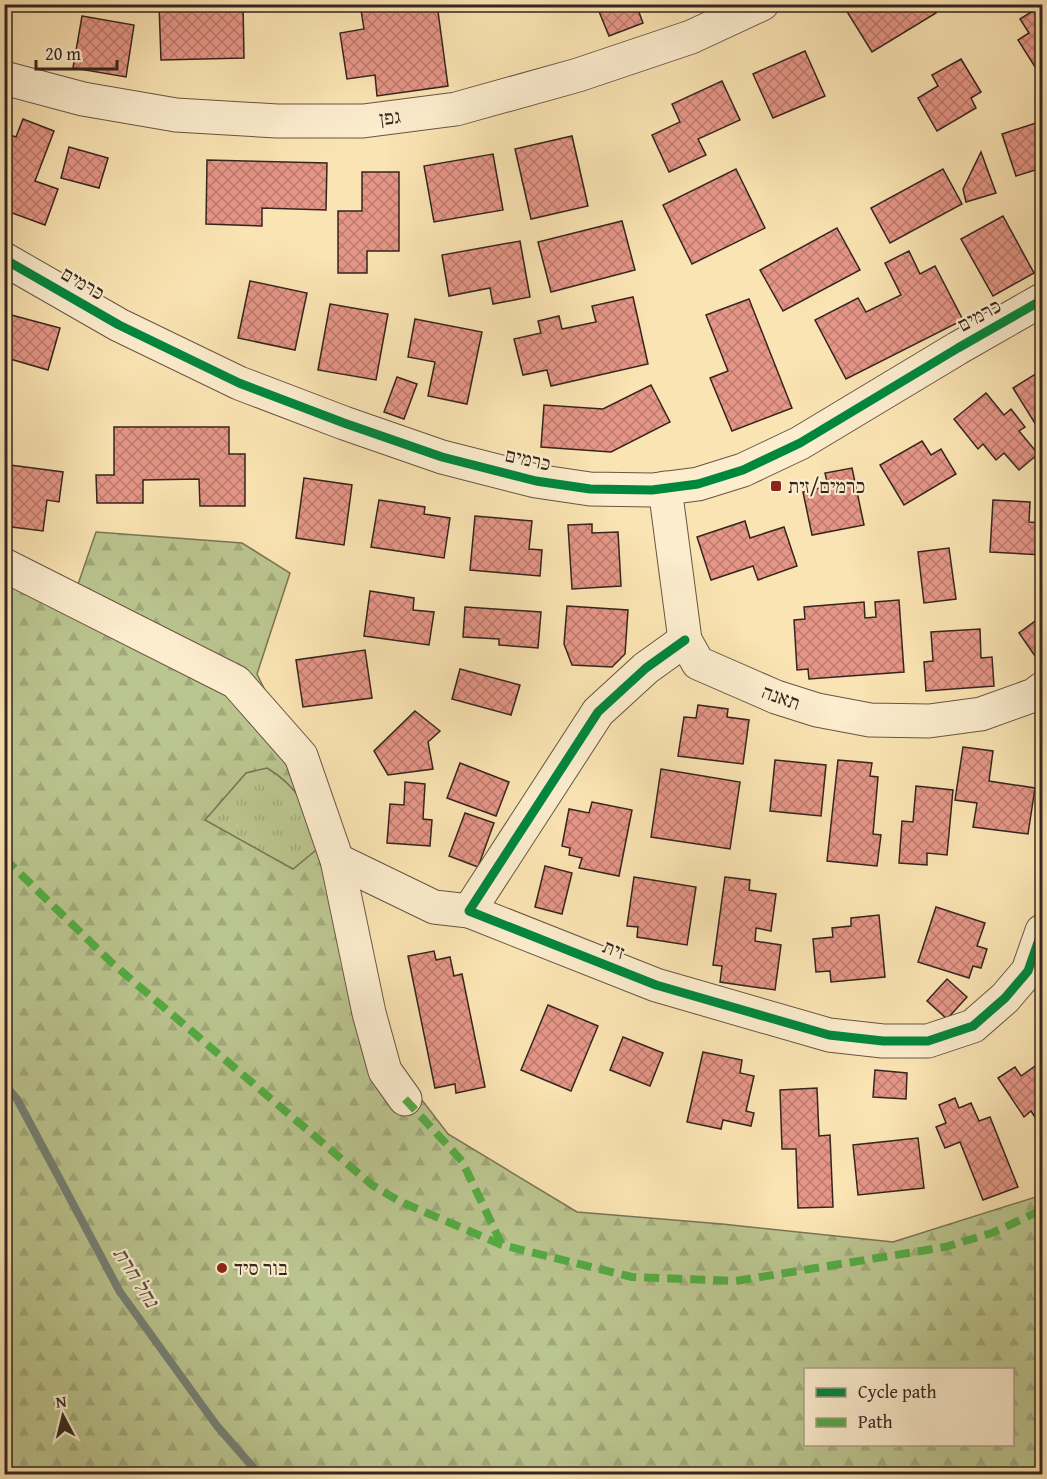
<svg xmlns="http://www.w3.org/2000/svg" width="1047" height="1479" viewBox="0 0 1047 1479" font-family="'Gentium Book Plus','Frank Ruhl Libre',serif">
	<style>
		.forest { fill: url(#forest-firs); stroke: #787556; stroke-width: 1.5; fill-rule: evenodd }
		.park { fill: url(#park-tufts); stroke: #787556; stroke-width: 1.5 }
		.lines { fill: none; stroke-linecap: round; stroke-linejoin: round }
		.stream { stroke: #758176; stroke-width: 8 }
		.building { fill: url(#building-cross-hatch); stroke: #35251e; stroke-width: 1.5 }
		.minor-casing { stroke: #665543; stroke-width: 35 }
		.minor { stroke: #fcedce; stroke-width: 33 }
		.quiet { stroke: #54aa43; stroke-width: 8; stroke-dasharray: 15 8; stroke-linecap: butt }
		.cycleway-casing { stroke: #fcedce; stroke-width: 13 }
		.cycleway { stroke: #00873e; stroke-width: 9 }
		.poi-dot { fill: #8f2418; stroke: #fcedce; stroke-width: 2 }
		.labels { text-anchor: middle; stroke-width: 4.5; stroke-linejoin: round; paint-order: stroke }
		.street-label { font-size: 20px; fill: #35251e; stroke: #fcedce }
		.poi-label { font-size: 20px; fill: #35251e; stroke: #fcedce; text-anchor: start }
		.water-label { font-size: 21px; font-style: italic; fill: #55534a; stroke: #fcedce }
	</style>
	<defs>
		<pattern id="forest-firs" width="22" height="20" patternUnits="userSpaceOnUse" patternTransform="scale(1.5)"><rect width="22" height="20" fill="#bbc58f"/><path d="M5 1l3.5 6h-7zM16 11l3.5 6h-7z" fill="#a1a97b"/></pattern>
		<pattern id="park-tufts" width="24" height="20" patternUnits="userSpaceOnUse" patternTransform="scale(1.5)"><rect width="24" height="20" fill="#bbc58f"/><path d="M3 7l-1-3M5 7V3M7 7l1-3M15 17l-1-3M17 17v-4M19 17l1-3" fill="none" stroke="#a1a97b"/></pattern>
		<pattern id="building-cross-hatch" width="8" height="8" patternUnits="userSpaceOnUse" patternTransform="scale(1.5)"><rect width="8" height="8" fill="#e69687"/><path d="M0 0l8 8M0 8l8-8" fill="none" stroke="#bb7a6e"/></pattern>
	</defs>
	<rect width="100%" height="100%" fill="#fbe4b3"/>
	<filter id="stains"><feTurbulence type="fractalNoise" baseFrequency=".00333" numOctaves="4"/><feColorMatrix values="0 0 0 0 .2 0 0 0 0 .09 0 0 0 0 .02 0 0 0 .5 -.17"/></filter>
	<radialGradient id="worn" r=".72"><stop offset=".6" stop-color="#630" stop-opacity="0"/><stop offset="1" stop-color="#630" stop-opacity=".3"/></radialGradient>
	<path class="forest" d="M96,532L242,543L290,573L257,674L281,723L382,1048L448,1134L577,1212L722,1224L893,1242L1042,1195V1474H5L4,559L75,593ZM806,1370H1012V1444H806Z"/>
	<path class="park" d="M267,768C301,788 308,812 321,846L293,869L205,820L246,773Z"/>
	<g class="lines">
		<polyline class="stream" points="4,1084 17,1099 120,1292 217,1426 259,1474"/>
	</g>
	<g class="building">
		<polygon points="4,4 11,4 4,23"/>
		<polygon points="159,4 243,4 244,58 161,60"/>
		<polygon points="360,4 437,4 448,86 377,96 375,75 347,79 340,33 364,29"/>
		<polygon points="596,4 636,4 643,23 609,36"/>
		<polygon points="855,4 877,4 881,12 893,4 931,4 936,13 872,52 846,10"/>
		<polygon points="1042,5 1042,78 1018,40 1029,33 1020,19"/>
		<polygon points="82,16 134,25 126,77 73,68"/>
		<polygon points="805,51 825,96 773,118 753,74"/>
		<polygon points="961,59 981,92 971,98 976,108 937,131 918,98 938,86 932,75"/>
		<polygon points="722,81 740,120 698,139 706,155 669,172 652,135 680,122 672,104"/>
		<polygon points="23,119 54,131 35,181 58,189 45,225 4,210 4,133 16,137"/>
		<polygon points="1042,121 1042,168 1016,176 1002,134"/>
		<polygon points="572,136 588,206 531,219 515,149"/>
		<polygon points="69,147 108,158 99,188 61,178"/>
		<polygon points="981,152 996,193 966,202 963,189"/>
		<polygon points="493,154 503,210 434,222 424,166"/>
		<polygon points="207,160 327,163 326,210 262,208 262,226 206,224"/>
		<polygon points="736,169 765,228 692,264 663,205"/>
		<polygon points="943,169 962,204 890,243 871,208"/>
		<polygon points="362,172 399,172 399,251 367,251 367,273 338,273 338,211 362,211"/>
		<polygon points="1039,205 1042,206 1042,227 1036,226"/>
		<polygon points="1003,216 1034,273 993,296 961,239"/>
		<polygon points="622,221 635,270 551,292 538,242"/>
		<polygon points="837,228 860,270 783,311 760,270"/>
		<polygon points="520,241 530,297 493,304 490,288 449,296 442,255"/>
		<polygon points="909,251 920,274 935,266 963,320 846,379 815,320 858,298 866,312 901,295 885,263"/>
		<polygon points="250,281 307,293 295,350 238,338"/>
		<polygon points="633,297 648,364 551,386 547,370 523,375 514,339 541,333 538,321 559,316 562,329 596,322 592,306"/>
		<polygon points="749,299 792,408 732,431 710,378 728,371 706,315"/>
		<polygon points="330,304 388,314 376,380 318,370"/>
		<polygon points="4,313 60,328 48,370 10,359 4,380"/>
		<polygon points="415,319 482,332 467,404 428,396 435,362 408,357"/>
		<polygon points="1042,370 1042,421 1036,425 1013,388"/>
		<polygon points="397,377 417,384 404,419 384,412"/>
		<polygon points="651,385 670,422 611,452 541,447 544,405 603,409"/>
		<polygon points="986,393 1004,415 1011,409 1025,427 1019,431 1038,454 1019,470 1004,453 996,460 983,444 978,449 954,419"/>
		<polygon points="114,427 229,427 229,454 245,454 245,506 200,506 199,479 143,480 143,503 97,503 96,475 114,475"/>
		<polygon points="922,441 931,455 941,449 956,474 904,505 880,465"/>
		<polygon points="10,465 63,472 59,502 47,500 43,531 4,526 4,506"/>
		<polygon points="852,468 864,525 812,535 803,492 828,486 825,473"/>
		<polygon points="304,478 352,485 344,545 296,538"/>
		<polygon points="379,500 425,507 424,514 450,518 444,558 371,547"/>
		<polygon points="993,500 1030,502 1029,522 1042,523 1042,555 990,552"/>
		<polygon points="475,516 532,521 529,549 542,550 540,576 470,570"/>
		<polygon points="745,521 750,538 784,527 797,566 758,580 753,566 711,580 697,537"/>
		<polygon points="592,524 592,533 618,532 621,586 572,589 568,525"/>
		<polygon points="949,548 956,599 924,603 918,552"/>
		<polygon points="370,591 414,598 413,610 434,612 429,645 364,636"/>
		<polygon points="899,600 904,672 809,679 808,669 797,670 794,620 805,619 804,607 864,602 865,618 876,617 875,602"/>
		<polygon points="567,606 628,610 625,654 612,667 572,665 564,644"/>
		<polygon points="465,607 541,612 538,648 499,645 499,639 463,637"/>
		<polygon points="1042,616 1042,666 1019,633"/>
		<polygon points="980,629 981,658 992,657 994,686 926,691 924,662 933,661 931,632"/>
		<polygon points="365,650 372,698 303,707 296,660"/>
		<polygon points="460,669 520,685 511,715 452,699"/>
		<polygon points="698,705 728,709 727,717 749,720 743,764 678,756 684,717 696,718"/>
		<polygon points="415,711 440,731 428,742 433,769 388,775 374,751"/>
		<polygon points="963,747 993,751 989,781 1035,788 1028,834 973,827 977,803 955,800"/>
		<polygon points="775,760 826,765 821,816 770,811"/>
		<polygon points="838,760 872,763 870,776 878,777 873,834 881,835 877,866 827,861"/>
		<polygon points="460,763 509,782 496,816 447,798"/>
		<polygon points="661,769 740,782 730,849 651,837"/>
		<polygon points="405,782 425,784 423,819 432,820 430,846 387,843 390,804 404,805"/>
		<polygon points="916,786 953,790 947,855 927,853 927,865 899,863 902,821 913,822"/>
		<polygon points="592,802 632,810 619,876 579,868 582,858 569,855 570,848 562,846 569,809 589,813"/>
		<polygon points="465,813 494,823 478,867 449,856"/>
		<polygon points="545,866 572,873 562,914 535,907"/>
		<polygon points="634,877 696,887 687,945 637,937 638,927 627,926"/>
		<polygon points="725,877 750,880 749,890 776,894 771,931 756,928 755,941 781,945 775,990 720,982 722,966 713,965"/>
		<polygon points="936,907 985,923 977,946 987,949 981,968 973,966 969,978 918,962"/>
		<polygon points="879,915 885,977 831,982 830,971 816,972 813,939 833,937 832,928 851,926 851,918"/>
		<polygon points="434,951 436,960 450,957 454,976 462,974 485,1087 456,1093 455,1084 435,1088 408,956"/>
		<polygon points="947,979 967,997 947,1019 927,1001"/>
		<polygon points="548,1005 598,1026 571,1091 521,1070"/>
		<polygon points="623,1037 663,1053 650,1086 610,1070"/>
		<polygon points="703,1052 742,1060 740,1073 754,1076 746,1111 754,1113 751,1126 723,1120 721,1129 687,1122"/>
		<polygon points="1035,1066 1042,1078 1042,1128 1031,1111 1024,1117 998,1078 1015,1067 1021,1076"/>
		<polygon points="875,1070 907,1073 906,1099 873,1097"/>
		<polygon points="817,1088 819,1136 830,1135 833,1207 798,1208 796,1149 782,1149 780,1090"/>
		<polygon points="955,1098 959,1108 971,1103 979,1121 990,1117 1018,1187 983,1200 960,1142 945,1148 936,1127 946,1123 939,1105"/>
		<polygon points="918,1138 924,1188 858,1195 853,1145"/>
	</g>
	<g class="lines">
		<defs>
			<g id="minor">
				<polyline points="4,78 83,99 176,115 277,121 363,121 456,109 578,75 691,37 762,4"/>
				<polyline points="4,259 119,325 239,383 344,423 442,457 536,481 590,489 652,490 698,484 743,470 800,443 958,348 1042,300"/>
				<polyline points="665,488 685,640 698,663 776,697 817,710 870,720 929,721 981,714 1034,695 1042,689"/>
				<polyline points="4,565 236,682 301,756 337,860 369,1013 385,1071 405,1099"/>
				<polyline points="685,640 646,668 598,712 469,911 656,985 829,1035 883,1041 928,1041 973,1026 1005,998 1028,971 1042,931"/>
				<polyline points="337,860 434,907 469,911"/>
			</g>
		</defs>
		<use href="#minor" class="minor-casing"/>
		<use href="#minor" class="minor"/>
		<g class="quiet">
			<polyline points="4,858 113,964 372,1185 399,1201 502,1245 632,1277 736,1281 945,1247 992,1233 1042,1210"/>
			<polyline points="405,1099 462,1161 502,1245"/>
		</g>
		<defs>
			<g id="cycleway">
				<polyline points="4,259 119,325 239,383 344,423 442,457 536,481 590,489 652,490 698,484 743,470 800,443 958,348 1042,300"/>
				<polyline points="685,640 646,668 598,712 469,911 656,985 829,1035 883,1041 928,1041 973,1026 1005,998 1028,971 1042,931"/>
			</g>
		</defs>
		<use href="#cycleway" class="cycleway-casing"/>
		<use href="#cycleway" class="cycleway"/>
	</g>
	<g class="poi-dot">
		<rect x="770" y="480" width="12" height="12" rx="3"/>
		<circle cx="222" cy="1268" r="6"/>
	</g>
	<g class="labels">
		<g class="street-label">
			<text transform="translate(390 117) rotate(-7)" y="7">גפן</text>
			<text transform="translate(83 283) rotate(30)" y="7">כרמים</text>
			<text transform="translate(979 315) rotate(-29)" y="7">כרמים</text>
			<text transform="translate(528 459) rotate(12)" y="7">כרמים</text>
			<text transform="translate(781 697) rotate(20)" y="7">תאנה</text>
			<text transform="translate(614 949) rotate(22)" y="7">זית</text>
		</g>
		<g class="poi-label">
			<text x="788" y="493">כרמים/זית</text>
			<text x="234" y="1275">בור סיד</text>
		</g>
		<g class="water-label">
			<text transform="translate(136 1277) rotate(58)" y="7">נחל חרת</text>
		</g>
	</g>
	<rect width="1047" height="1479" fill="none" stroke="#fbe4b3" stroke-width="24"/>
	<rect x="6" y="6" width="1035" height="1467" fill="none" stroke="#35251e" stroke-width="3"/>
	<rect x="12" y="12" width="1023" height="1455" fill="none" stroke="#35251e" stroke-width="1.5"/>
	<rect x="804" y="1368" width="210" height="78" fill="#fcedce" stroke="#ac9d88" stroke-width="1.5"/>
	<rect x="816" y="1388" width="30" height="9" fill="#00873e" stroke="#ac9d88" stroke-width="1.5"/>
	<text x="858" y="1398" font-size="18" fill="#35251e">Cycle path</text>
	<rect x="816" y="1418" width="30" height="9" fill="#54aa43" stroke="#ac9d88" stroke-width="1.5"/>
	<text x="858" y="1428" font-size="18" fill="#35251e">Path</text>
	<g transform="translate(63 1416) rotate(353)" stroke="#fcedce" stroke-width="4.5" paint-order="stroke">
	<path d="M0-4.5L10 22L0 15L-10 22Z" fill="#35251e"/>
	<text y="-9" font-size="16" font-weight="bold" text-anchor="middle" fill="#35251e">N</text>
	</g>
	<path d="M36 60v9h81v-9" fill="none" stroke="#35251e" stroke-width="3"/>
	<text x="45" y="60" font-size="18" fill="#35251e" stroke="#fcedce" stroke-width="4.5" paint-order="stroke">20 m</text>
	<rect width="100%" height="100%" filter="url(#stains)"/>
	<rect width="100%" height="100%" fill="url(#worn)"/>
</svg>
